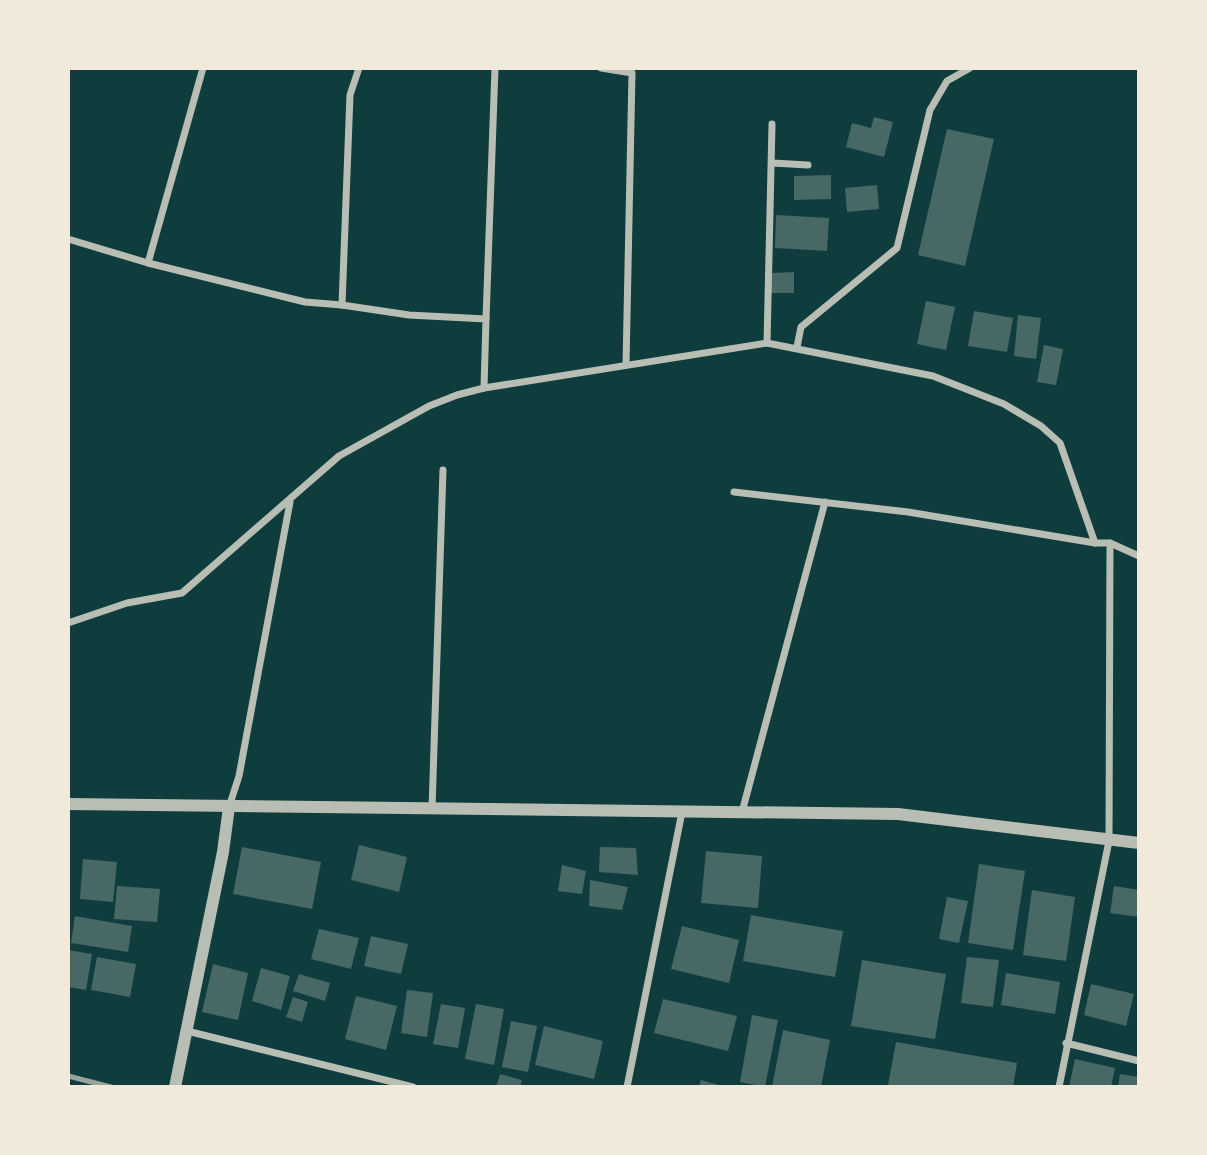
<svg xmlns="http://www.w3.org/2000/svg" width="1207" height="1155" viewBox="0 0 1207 1155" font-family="Quicksand,sans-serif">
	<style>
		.building { fill: #486865 }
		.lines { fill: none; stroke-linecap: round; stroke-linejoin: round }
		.minor { stroke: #b8beb3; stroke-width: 7 }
		.tertiary { stroke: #b8beb3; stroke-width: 12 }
		.rail { stroke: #97a49c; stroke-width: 5 }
	</style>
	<rect width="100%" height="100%" fill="#0f3d3e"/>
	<g class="building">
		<polygon points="874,117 893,122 884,157 846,147 852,123 871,128"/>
		<polygon points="947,129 994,139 965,266 918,255"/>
		<polygon points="831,175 831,199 794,200 794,176"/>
		<polygon points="877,185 879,209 847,212 845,188"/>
		<polygon points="776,215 829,218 827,251 775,248"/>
		<polygon points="794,272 794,293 771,293 771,273"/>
		<polygon points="926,301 955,307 946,350 917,344"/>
		<polygon points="974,311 1013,318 1007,352 968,346"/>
		<polygon points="1018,315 1041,318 1036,359 1014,356"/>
		<polygon points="1044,345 1063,349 1056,385 1037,382"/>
		<polygon points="359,845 407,857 399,892 351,880"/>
		<polygon points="242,847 321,862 312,909 233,894"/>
		<polygon points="600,847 636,848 638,875 599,872"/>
		<polygon points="706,851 762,856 758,908 701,903"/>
		<polygon points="83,859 117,862 113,902 80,899"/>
		<polygon points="979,864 1025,871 1013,950 968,943"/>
		<polygon points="562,865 586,871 582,894 558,891"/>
		<polygon points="590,880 628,887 622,910 589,906"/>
		<polygon points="117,886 160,889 157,922 114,919"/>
		<polygon points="1114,886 1139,890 1139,917 1110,913"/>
		<polygon points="1032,890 1075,897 1066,961 1023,955"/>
		<polygon points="947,897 968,901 959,943 939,939"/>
		<polygon points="751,915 843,931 835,977 743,961"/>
		<polygon points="75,916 132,926 128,952 71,943"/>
		<polygon points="682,926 739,940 729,983 671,969"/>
		<polygon points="319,929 359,938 351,969 311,959"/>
		<polygon points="371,936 408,944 401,974 364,966"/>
		<polygon points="68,950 92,954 86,990 68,987"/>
		<polygon points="97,957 136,964 130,997 91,990"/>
		<polygon points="967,957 999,960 993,1007 961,1003"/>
		<polygon points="862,960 946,974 935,1039 851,1026"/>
		<polygon points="213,964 248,973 238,1020 202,1012"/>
		<polygon points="261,968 290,976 281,1010 252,1001"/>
		<polygon points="1006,973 1060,982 1055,1014 1001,1005"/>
		<polygon points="299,974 330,983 325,1001 293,991"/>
		<polygon points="1091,984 1134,994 1126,1026 1084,1015"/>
		<polygon points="407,990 433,993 427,1037 401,1033"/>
		<polygon points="356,996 397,1006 386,1050 345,1039"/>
		<polygon points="293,997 308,1002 302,1022 286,1017"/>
		<polygon points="663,999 737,1016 728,1051 654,1033"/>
		<polygon points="441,1004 465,1008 458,1048 433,1044"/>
		<polygon points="476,1004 504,1009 494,1065 465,1059"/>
		<polygon points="752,1015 778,1020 765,1087 740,1082"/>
		<polygon points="511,1021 537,1026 528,1072 502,1067"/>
		<polygon points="544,1026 603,1041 594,1079 535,1065"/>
		<polygon points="783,1030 830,1040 821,1087 772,1087"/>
		<polygon points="896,1042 1017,1063 1013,1087 888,1085"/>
		<polygon points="1075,1059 1115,1068 1111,1087 1069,1087"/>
		<polygon points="500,1074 522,1080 520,1087 496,1087"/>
		<polygon points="1120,1074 1139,1077 1139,1087 1118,1087"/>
		<polygon points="701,1080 722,1086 721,1087 699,1087"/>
	</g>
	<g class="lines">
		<g class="minor">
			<polyline points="203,68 148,263 305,302 342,305"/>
			<polyline points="359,68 350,95 342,305 409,315 486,319 484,388"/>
			<polyline points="601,68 632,73 626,365"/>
			<polyline points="772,163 808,165"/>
			<polyline points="68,239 148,263"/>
			<polyline points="486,319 495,68"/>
			<polyline points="767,343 772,124"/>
			<polyline points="797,347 801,327 897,248 930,110 947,81 970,68"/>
			<polyline points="734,492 908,512 1095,543"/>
			<polyline points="68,623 127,603 182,593 339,456 429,406 457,395 484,388 767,343 933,376 1004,404 1041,426 1060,443 1095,543 1110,543 1139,556"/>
			<polyline points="229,807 239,776 290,502"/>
			<polyline points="432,809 443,470"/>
			<polyline points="742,812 825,502"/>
			<polyline points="187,1031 413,1087"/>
			<polyline points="1066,1043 1139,1061"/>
			<polyline points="627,1087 682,812"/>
			<polyline points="1059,1087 1109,841 1110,543"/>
		</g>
		<g class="tertiary">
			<polyline points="68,804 898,814 1139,843"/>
			<polyline points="175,1087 223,852 229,807"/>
		</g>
		<polyline class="rail" points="68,1076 111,1087"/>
	</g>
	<rect width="1207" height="1155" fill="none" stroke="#f1e9da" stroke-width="140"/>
</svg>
